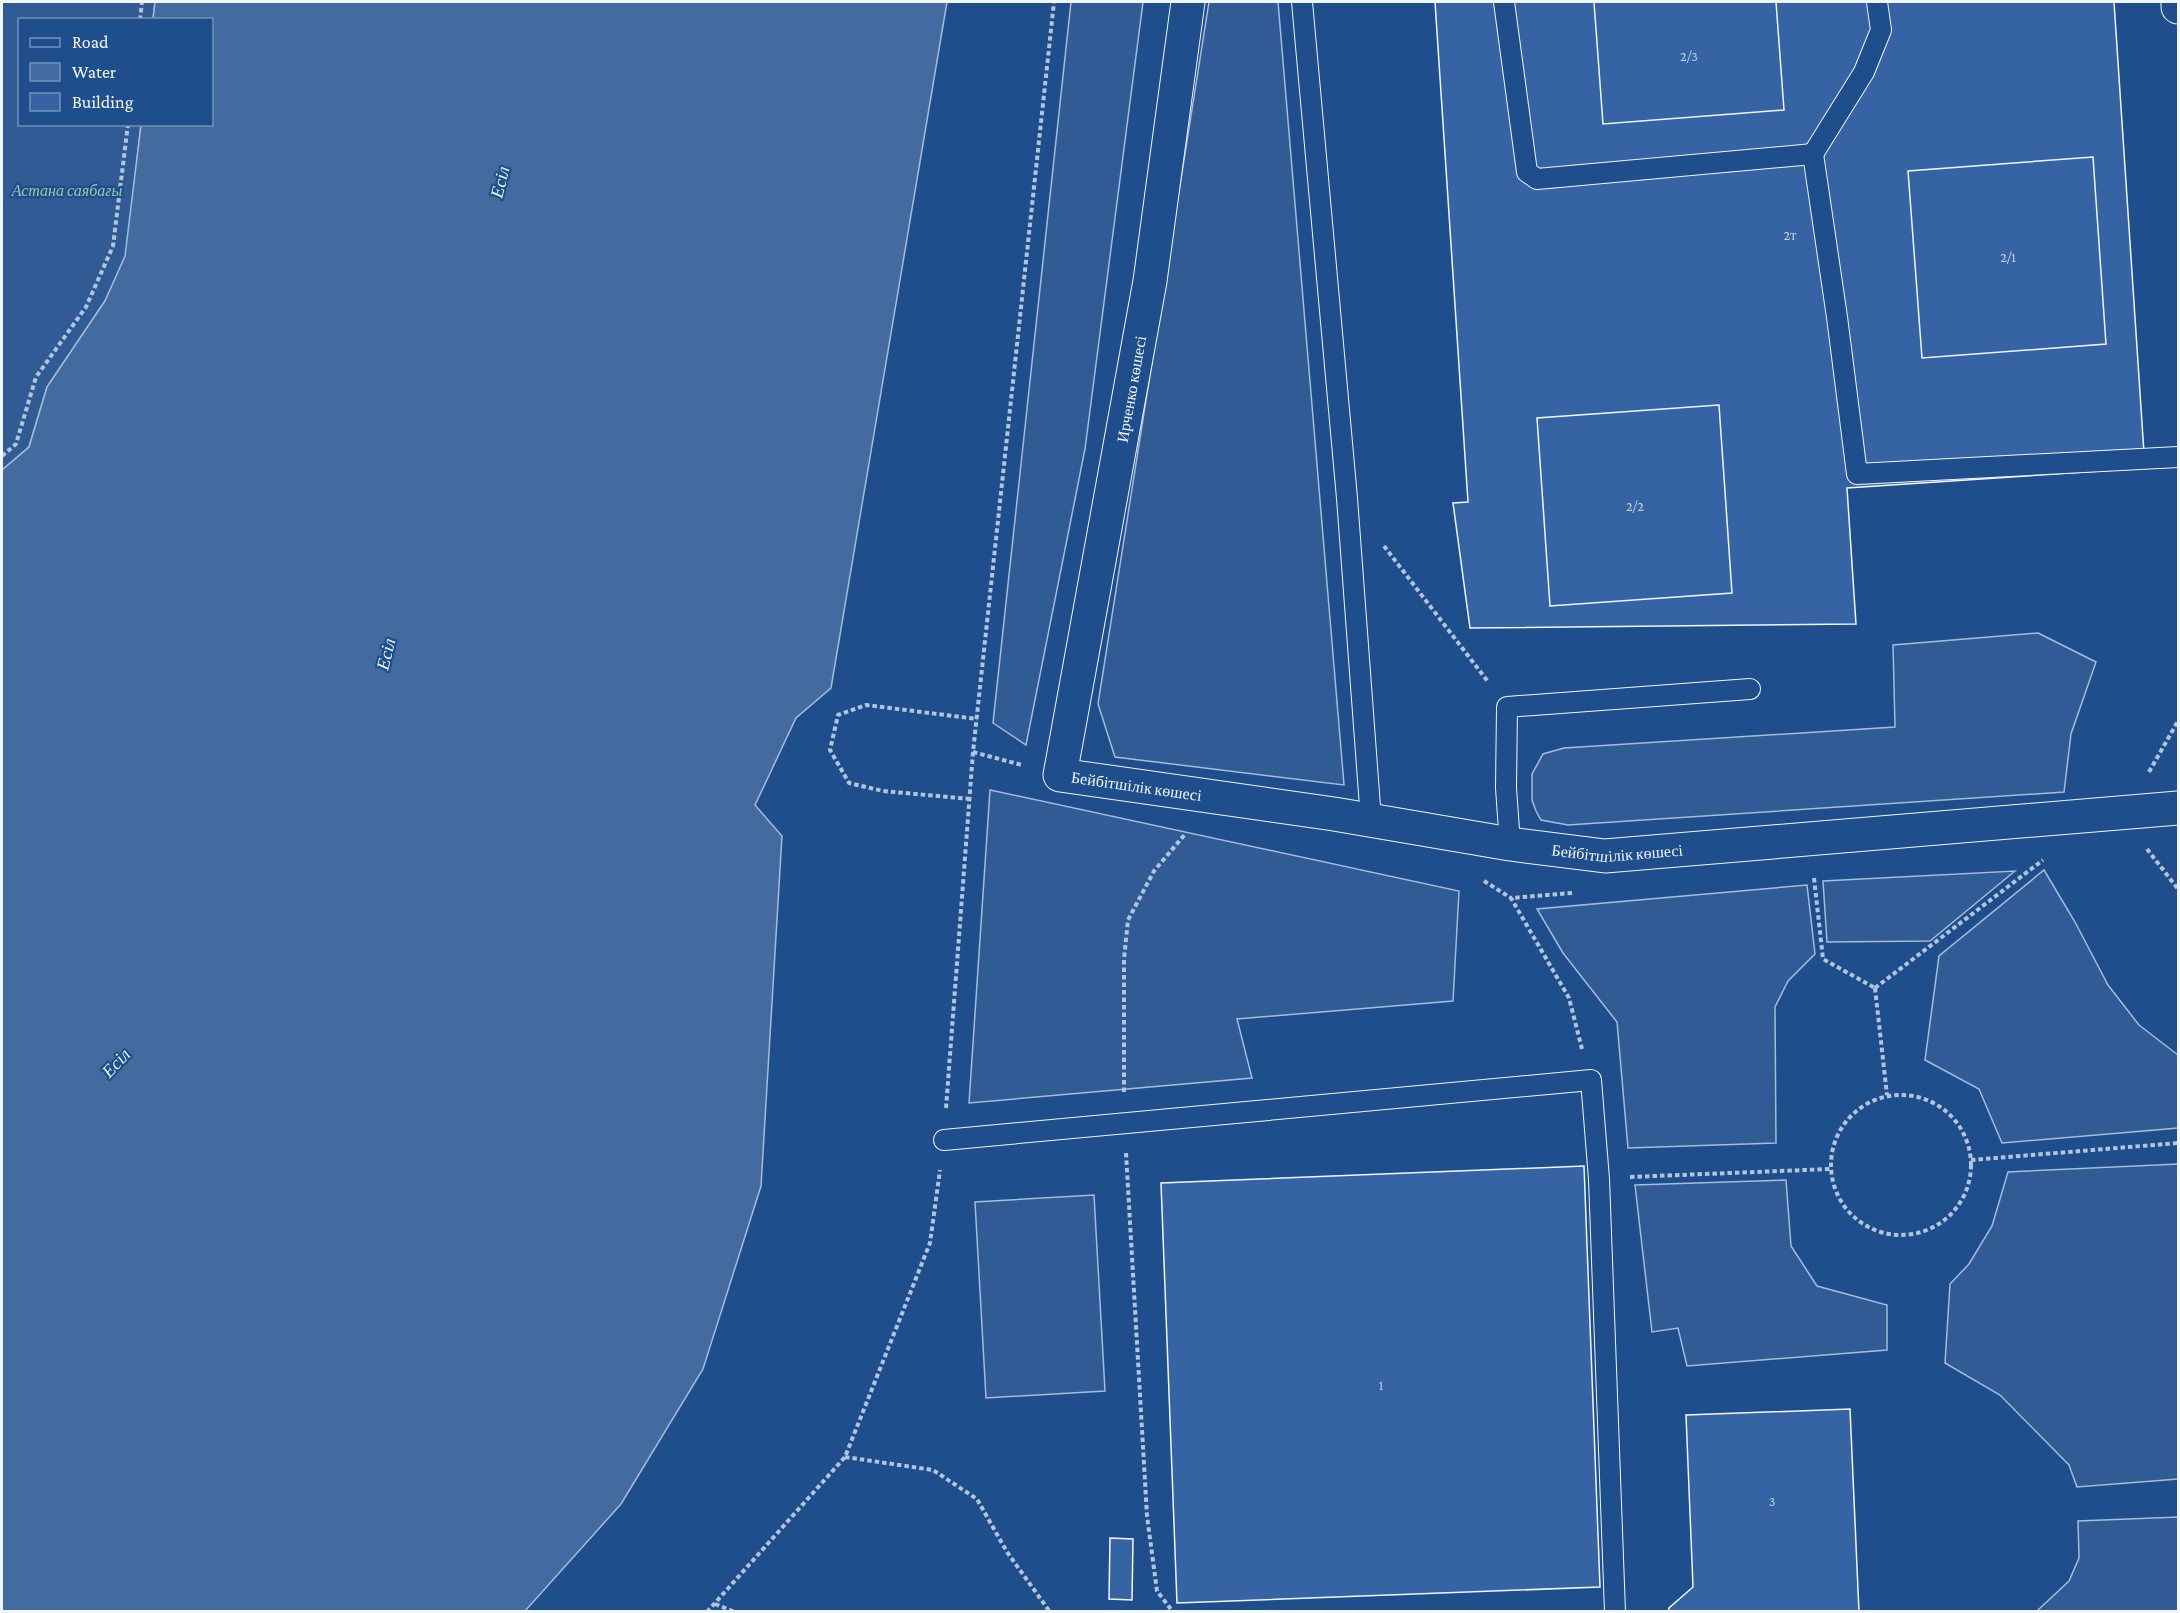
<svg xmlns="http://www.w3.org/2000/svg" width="2180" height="1613" viewBox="0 0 2180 1613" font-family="'Crimson Pro',serif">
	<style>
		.built { fill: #305b95; stroke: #a8bbd7; stroke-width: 1.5 }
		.water { fill: #446ba0; stroke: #a8bbd7; stroke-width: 1.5 }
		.building { fill: #3563a3; stroke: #f2f6ff; stroke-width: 1.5 }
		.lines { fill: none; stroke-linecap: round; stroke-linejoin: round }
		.service-casing { stroke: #f2f6ff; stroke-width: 22 }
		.minor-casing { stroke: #f2f6ff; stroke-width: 35 }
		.path { stroke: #b3c4dc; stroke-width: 4; stroke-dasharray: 4.5 3; stroke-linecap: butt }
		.service { stroke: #1f4e8c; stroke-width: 20 }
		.minor { stroke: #1f4e8c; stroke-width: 33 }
		.labels { text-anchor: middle; stroke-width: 4.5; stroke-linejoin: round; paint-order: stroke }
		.number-label { font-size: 14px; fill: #c3d1e8 }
		.park-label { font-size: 16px; font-style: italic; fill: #97c8a6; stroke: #1f4e8c }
		.street-label { font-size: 16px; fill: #f2f6ff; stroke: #1f4e8c }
		.water-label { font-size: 18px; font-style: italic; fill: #f2f6ff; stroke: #1f4e8c }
	</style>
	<rect width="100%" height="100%" fill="#1f4e8c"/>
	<g class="built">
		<polygon points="2,2 155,2 153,19 20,20 20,124 141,125 126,256 105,301 47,387 29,447 2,470"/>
		<polygon points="1071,2 1143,2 1085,449 1026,745 993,723"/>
		<polygon points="1209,2 1278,2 1344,785 1115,757 1098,704"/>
		<polygon points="2038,633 2096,662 2071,734 2064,792 1568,825 1541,820 1536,811 1532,800 1532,774 1543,754 1564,748 1895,727 1893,645"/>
		<polygon points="990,790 1459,891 1453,1001 1237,1019 1252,1078 969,1103"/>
		<polygon points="2044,870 2075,922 2108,985 2139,1025 2178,1055 2178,1128 2002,1143 1979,1089 1925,1060 1939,956"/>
		<polygon points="2015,871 1930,941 1827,942 1823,881"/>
		<polygon points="1807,885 1815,954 1788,981 1775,1007 1776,1143 1628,1148 1617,1022 1563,953 1537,909"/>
		<polygon points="2178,1164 2178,1479 2077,1487 2069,1465 2000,1395 1945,1363 1950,1284 1969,1264 1992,1226 2008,1172"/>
		<polygon points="1786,1180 1791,1246 1817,1286 1887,1305 1887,1350 1687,1366 1678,1328 1652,1332 1635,1185"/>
		<polygon points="1094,1195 1105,1391 986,1398 975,1202"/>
		<polygon points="2178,1517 2178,1611 2037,1611 2069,1581 2079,1558 2078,1521"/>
	</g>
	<polygon class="water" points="155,2 947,2 831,688 796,718 755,805 782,836 761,1186 703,1369 621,1504 525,1611 2,1611 2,470 29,447 47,387 105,301 125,256 141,125 212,124 212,20 153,19"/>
	<g class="building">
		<polygon points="1435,2 2114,2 2145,468 1847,488 1856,624 1470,628 1453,503 1468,502"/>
		<polygon points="1594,2 1776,2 1784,110 1603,124"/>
		<polygon points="2093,157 2106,344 1922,358 1908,171"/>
		<polygon points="1719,405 1732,593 1550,606 1537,418"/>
		<polygon points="1584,1166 1600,1587 1177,1603 1161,1183"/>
		<polygon points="1850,1409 1859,1612 1668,1612 1669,1608 1693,1587 1686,1415"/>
		<polygon points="1110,1538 1133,1539 1132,1600 1109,1599"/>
	</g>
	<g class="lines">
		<defs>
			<g id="service">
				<polyline points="1302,2 1347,498 1371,820"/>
				<polyline points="1504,2 1527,172 1537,179 1813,154 1837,317 1857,474 2178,457"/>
				<polyline points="1813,154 1864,72 1881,30 1877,2"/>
				<polyline points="1510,844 1506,788 1507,707 1750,689"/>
				<polyline points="944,1140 1591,1080 1599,1179 1615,1612"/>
			</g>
			<g id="minor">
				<path id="s1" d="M1188,2L1150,281L1060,775L1334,814L1510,844L1605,856L2178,808"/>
				<polyline points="2178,2 2178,7"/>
			</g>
		</defs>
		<use href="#service" class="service-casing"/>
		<use href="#minor" class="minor-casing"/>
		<g class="path">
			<polyline points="140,20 142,2"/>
			<polyline points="2,456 16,444 36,377 86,307 113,246 128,124"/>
			<polyline points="1384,546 1489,683"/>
			<polyline points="973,752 1022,765"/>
			<polyline points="2149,772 2178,721"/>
			<polyline points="970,799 883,791 849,783 830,750 838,715 866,705 977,719"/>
			<polyline points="2147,849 2178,889"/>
			<polyline points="1814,878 1823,959 1875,988"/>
			<polyline points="1484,881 1511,898"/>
			<polyline points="1572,893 1511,898 1569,998 1582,1049"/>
			<polyline points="1875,988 2043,860"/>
			<polyline points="1875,988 1887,1095"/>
			<polyline points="1124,1092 1124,959 1128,920 1154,871 1186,833"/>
			<circle cx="1901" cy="1165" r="70"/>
			<polyline points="946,1108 973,752 1054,2"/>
			<polyline points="1126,1153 1147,1516 1157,1591 1173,1612"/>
			<polyline points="1971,1160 2178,1143"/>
			<polyline points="1630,1177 1830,1169"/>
			<polyline points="845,1457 933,1470 977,1499 1007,1552 1050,1612"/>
			<polyline points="715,1604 735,1612"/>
			<polyline points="707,1612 845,1457 930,1243 940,1170"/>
		</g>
		<use href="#service" class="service"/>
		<use href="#minor" class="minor"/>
	</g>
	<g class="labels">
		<g class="number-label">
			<text x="1689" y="61">2/3</text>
			<text x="1790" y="240">2т</text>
			<text x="2008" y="262">2/1</text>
			<text x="1635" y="511">2/2</text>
			<text x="1381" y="1390">1</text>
			<text x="1772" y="1506">3</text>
		</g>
		<g class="park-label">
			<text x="67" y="196">Астана саябағы</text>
		</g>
		<g class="street-label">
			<text transform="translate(1131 389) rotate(-80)" y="6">Ирченко көшесі</text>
			<text dy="6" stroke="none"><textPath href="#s1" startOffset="861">Бейбітшілік көшесі</textPath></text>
			<text dy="6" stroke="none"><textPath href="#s1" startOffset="1347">Бейбітшілік көшесі</textPath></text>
		</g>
		<g class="water-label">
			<text transform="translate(500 182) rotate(-76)" y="6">Есіл</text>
			<text transform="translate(386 654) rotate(-76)" y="6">Есіл</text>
			<text transform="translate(116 1063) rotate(-47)" y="6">Есіл</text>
		</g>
	</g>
	<rect width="2180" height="1613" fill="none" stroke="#f2f6ff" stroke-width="6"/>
	<rect x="18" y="18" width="195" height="108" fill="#1f4e8c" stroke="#7391ba" stroke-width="1.5"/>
	<rect x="30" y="38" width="30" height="9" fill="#1f4e8c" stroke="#7391ba" stroke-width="1.5"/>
	<text x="72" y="48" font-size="18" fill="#f2f6ff">Road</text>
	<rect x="30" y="63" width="30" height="18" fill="#446ba0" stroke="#7391ba" stroke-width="1.5"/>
	<text x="72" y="78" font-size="18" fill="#f2f6ff">Water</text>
	<rect x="30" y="93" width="30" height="18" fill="#3563a3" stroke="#7391ba" stroke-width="1.5"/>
	<text x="72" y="108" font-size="18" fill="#f2f6ff">Building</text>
</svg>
